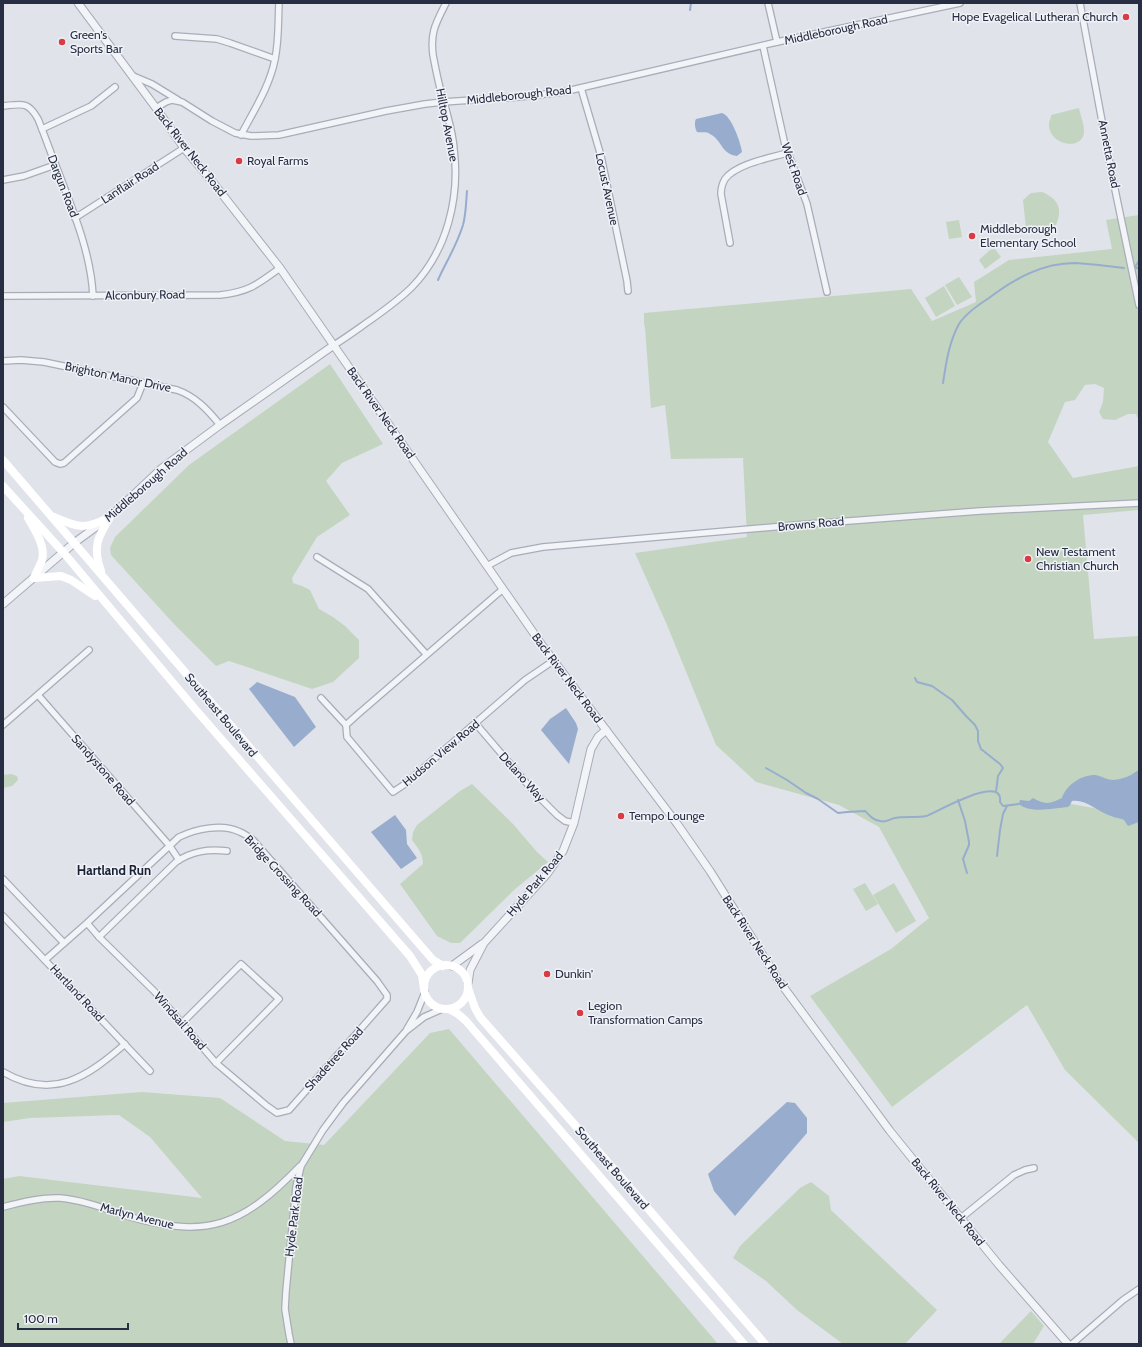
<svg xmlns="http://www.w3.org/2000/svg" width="1142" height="1347" viewBox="0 0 1142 1347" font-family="Cabin,sans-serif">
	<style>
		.green { fill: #c3d5c0 }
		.water { fill: #98adcd }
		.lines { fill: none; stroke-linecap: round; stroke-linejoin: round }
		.stream { stroke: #98adcd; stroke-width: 2 }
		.minor-casing { stroke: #a8adb8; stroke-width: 8 }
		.tertiary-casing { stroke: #a8adb8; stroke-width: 9 }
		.minor { stroke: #f3f4f8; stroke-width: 5.5 }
		.tertiary { stroke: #f3f4f8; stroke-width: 7 }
		.secondary { stroke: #fff; stroke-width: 8 }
		.poi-dot { fill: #da3a43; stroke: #f0f2f7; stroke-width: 1.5 }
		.labels { text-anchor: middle; stroke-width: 3; stroke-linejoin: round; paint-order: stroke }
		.poi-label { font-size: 12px; fill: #272e43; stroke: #f0f2f7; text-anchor: start }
		.street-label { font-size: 12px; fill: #272e43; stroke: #f0f2f7 }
		.neighbourhood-label { font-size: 13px; font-weight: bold; fill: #192034; stroke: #f0f2f7 }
	</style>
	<rect width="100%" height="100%" fill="#e0e3ea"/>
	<g class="green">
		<path d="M1079,108C1080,114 1085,127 1084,133C1081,152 1048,144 1049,124C1049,121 1051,118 1051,115Z"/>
		<path d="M1042,192C1058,199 1063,208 1056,225L1026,229L1023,200L1031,193Z"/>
		<polygon points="1139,215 1139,421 1136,414 1128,414 1115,420 1103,419 1099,412 1103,402 1104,388 1095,384 1085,385 1075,400 1065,402 1048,442 1073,478 1139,466 1139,510 1083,515 1094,639 1139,636 1139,773 1059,802 1106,810 1139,810 1139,1143 1065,1070 1027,1005 892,1107 810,996 891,949 929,918 879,827 839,805 756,782 716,745 667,625 635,553 747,537 743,458 671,459 665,405 651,408 645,328 644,323 644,313 911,289 932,321 976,302 974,282 1009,260 1112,249 1106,220"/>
		<polygon points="959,220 962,237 949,239 946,222"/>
		<polygon points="995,249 1001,257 985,269 979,260 990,250"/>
		<polygon points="959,277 972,297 957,305 945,285"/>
		<polygon points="944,286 955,306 936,317 925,298"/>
		<polygon points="330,364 383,444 342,463 326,481 350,515 317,537 292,578 293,583 302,586 310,590 319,609 333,617 345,626 359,640 359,658 333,682 312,689 229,661 216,666 174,624 111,555 110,548 115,537 189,465"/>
		<polygon points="11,774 17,776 18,780 12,786 3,788 3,775"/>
		<path d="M472,784L513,824L537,852L548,862L514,890L460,943H451L437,936L400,884L423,864C423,854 418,848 412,840L413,832L417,825L460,791Z"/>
		<polygon points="865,883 878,904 866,911 853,889"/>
		<polygon points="894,883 916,921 896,933 873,895"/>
		<polygon points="449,1029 718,1344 3,1344 3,1179 19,1176 202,1198 150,1137 119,1115 30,1118 3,1122 3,1103 142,1092 220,1098 285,1141 324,1145 430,1033"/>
		<polygon points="811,1182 829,1196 831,1210 937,1310 905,1344 843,1344 797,1310 766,1281 733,1258 740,1246 800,1188"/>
		<polygon points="1031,1311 1044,1326 1033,1344 999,1344"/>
	</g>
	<g class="water">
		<path d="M722,113C731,115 741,143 742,152L737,156C721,154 722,140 710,134C706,131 701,133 697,132C695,128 694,123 696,119Z"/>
		<polygon points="257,682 295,697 316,727 294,747 249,689"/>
		<polygon points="566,708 576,723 578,729 569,764 541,730 550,719"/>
		<path d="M1139,770V822L1128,826L1124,820C1120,818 1115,818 1111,816C1098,812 1086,799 1072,801L1070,805L1068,807C1055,808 1030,814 1019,804L1020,800L1029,801L1033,798C1046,805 1049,804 1062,798C1066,785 1081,775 1095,775C1102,776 1107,780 1113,780C1118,780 1127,777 1131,775C1134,773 1136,771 1139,770Z"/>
		<polygon points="395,815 406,830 407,844 417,858 401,869 371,832"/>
		<polygon points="787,1102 795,1103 807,1118 807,1133 735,1216 714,1191 708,1174"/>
	</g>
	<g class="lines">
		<g class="stream">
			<polyline points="690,10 691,3"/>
			<polyline points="1139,261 1135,267 1139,269"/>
			<path d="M438,280C446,262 457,245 463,225C466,214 466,203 467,191"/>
			<path d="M943,383C946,363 949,342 959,324C966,313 978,305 989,298C1014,279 1042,263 1075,263C1091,264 1108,266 1124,268"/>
			<polyline points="915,678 917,682 932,686 952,700 966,716 975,725 978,731 978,741 981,749 1000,764 1003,768 998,776 996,792"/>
			<path d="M766,768L787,780L806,793L818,799L838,813L847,812L865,811C870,816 873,820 880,821C887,823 889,819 895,818C905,816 916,818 926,816C934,814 1004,772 1000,802L1003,806L1019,804"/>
			<polyline points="958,800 965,821 969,842 969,845 963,859 967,873"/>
			<polyline points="997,856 1000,830 1003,814 1007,806"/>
		</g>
		<defs>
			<g id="minor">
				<polyline points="768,3 777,42"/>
				<polyline points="1080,3 1112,175 1139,305"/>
				<polyline points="175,36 217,39 230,43 275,59"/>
				<polyline points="763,46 785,145 807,204 827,292"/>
				<polyline points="133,76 152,84 178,100"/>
				<polyline points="581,88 601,156 627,281 628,291"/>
				<path d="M3,106C22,104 28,101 38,119C45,136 51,154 58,171C73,211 91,253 93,296"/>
				<polyline points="156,108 166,102 172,100 182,102 212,121 235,133 251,136 279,135 386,111 425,104 443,102 519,97 563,92 777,42 960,3"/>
				<polyline points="42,129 91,106 115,87"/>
				<path d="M241,135C254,110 270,86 275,59C279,40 278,22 279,3"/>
				<polyline points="3,180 24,176 55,165"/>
				<polyline points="75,218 184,148"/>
				<path d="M730,243L721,194C721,189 722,184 725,179C736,164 770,158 787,153"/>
				<path d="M3,296L220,295C249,292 258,284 280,268"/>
				<path d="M334,345C347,337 359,328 372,319C386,309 400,299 412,287C447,251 460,198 454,149C453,133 448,118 444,102C439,87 436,71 433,55C430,32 436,23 446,3"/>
				<path d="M3,361L21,360L44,362L177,390C195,396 208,410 220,425"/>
				<polyline points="3,407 55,462 60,464 64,463 137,398 143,383"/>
				<polyline points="317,557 368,589 426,654"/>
				<polyline points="487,566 511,553 543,547 796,525 980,511 1139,503"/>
				<polyline points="503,589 357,715 346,725 347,737 393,792 405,784 525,680 553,661"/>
				<polyline points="38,695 169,845 179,860"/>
				<polyline points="321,698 346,725"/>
				<polyline points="476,724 535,793 557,815 565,821 574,823"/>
				<polyline points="3,725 89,650"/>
				<polyline points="3,879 64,943"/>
				<polyline points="3,916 150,1071"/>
				<path d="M99,937L176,862C192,851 208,849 227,851"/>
				<path d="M45,960L87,923L179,837C196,829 222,823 240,832C245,834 249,837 253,840L377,981L387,995V999L289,1110L277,1113L267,1106L216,1063L155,992L99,937L87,923"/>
				<polyline points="182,1023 241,964 279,999 216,1063"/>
				<polyline points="407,1029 417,1012 425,992"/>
				<path d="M3,1072C53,1101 87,1077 125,1044"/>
				<path d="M3,1207C21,1202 41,1197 60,1198C83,1200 106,1209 127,1216C208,1240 243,1225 300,1166"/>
				<polyline points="961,1218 1014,1175 1025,1170 1034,1168"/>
				<polyline points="291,1344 289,1334 285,1309 286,1291 296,1187 301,1166 323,1130 343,1103 406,1031 424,1017 442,1009"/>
				<polyline points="1072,1344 1123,1300 1139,1289"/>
			</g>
			<g id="tertiary">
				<polyline points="78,3 156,108 184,148 211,180 280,268 544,648 678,825 710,871 779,981 890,1131 928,1178 999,1265 1068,1344"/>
				<polyline points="3,604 74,543 111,516 162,468 220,425 334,345"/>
				<polyline points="452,966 482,944"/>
				<polyline points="468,983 470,970 484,943 547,874 563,851 574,823 591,749 598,737 606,730"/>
			</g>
		</defs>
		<use href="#minor" class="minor-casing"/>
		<use href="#tertiary" class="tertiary-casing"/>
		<use href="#minor" class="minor"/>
		<use href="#tertiary" class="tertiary"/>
		<g class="secondary">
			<polyline points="3,460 286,790 433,960 443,966"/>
			<polyline points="3,486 63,552 195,709 410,956 422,975 424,989"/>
			<path d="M54,517C80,528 84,530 110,517"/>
			<path d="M28,518C35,530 46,547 42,560C40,566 36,572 34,578"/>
			<path d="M101,571C92,547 98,536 111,516"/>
			<polyline points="34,578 61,576 71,580 95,596"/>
			<circle cx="446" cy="987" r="22"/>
			<polyline points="468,988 475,1008 480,1017 625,1182 765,1344"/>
			<polyline points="449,1009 458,1014 466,1021 744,1344"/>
		</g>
	</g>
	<g class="poi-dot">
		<circle cx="1126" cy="17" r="4"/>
		<circle cx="62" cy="42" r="4"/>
		<circle cx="239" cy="161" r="4"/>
		<circle cx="972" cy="236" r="4"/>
		<circle cx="1028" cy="559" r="4"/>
		<circle cx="621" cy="816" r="4"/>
		<circle cx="547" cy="974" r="4"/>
		<circle cx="580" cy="1013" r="4"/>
	</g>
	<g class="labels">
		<g class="poi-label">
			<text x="1118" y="21" text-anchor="end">Hope Evagelical Lutheran Church</text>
			<text x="70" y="39">Green's<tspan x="70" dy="14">Sports Bar</tspan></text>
			<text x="247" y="165">Royal Farms</text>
			<text x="980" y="233">Middleborough<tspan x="980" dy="14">Elementary School</tspan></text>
			<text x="1036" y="556">New Testament<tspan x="1036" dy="14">Christian Church</tspan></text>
			<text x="629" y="820">Tempo Lounge</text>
			<text x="555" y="978">Dunkin'</text>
			<text x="588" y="1010">Legion<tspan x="588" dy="14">Transformation Camps</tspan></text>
		</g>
		<g class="street-label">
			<text transform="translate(836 30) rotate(-12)" y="4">Middleborough Road</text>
			<text transform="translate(519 95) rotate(-6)" y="4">Middleborough Road</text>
			<text transform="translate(447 125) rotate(79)" y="4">Hilltop Avenue</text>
			<text transform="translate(190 152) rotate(52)" y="4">Back River Neck Road</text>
			<text transform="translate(1109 154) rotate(79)" y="4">Annetta Road</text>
			<text transform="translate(794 169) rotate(71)" y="4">West Road</text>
			<text transform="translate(130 183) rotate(-33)" y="4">Lanflair Road</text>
			<text transform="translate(63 186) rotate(69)" y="4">Dargun Road</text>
			<text transform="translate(607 189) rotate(78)" y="4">Locust Avenue</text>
			<text transform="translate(145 295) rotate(-1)" y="4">Alconbury Road</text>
			<text transform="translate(118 377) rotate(12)" y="4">Brighton Manor Drive</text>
			<text transform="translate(381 413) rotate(55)" y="4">Back River Neck Road</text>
			<text transform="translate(146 485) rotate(-41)" y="4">Middleborough Road</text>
			<text transform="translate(811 524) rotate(-5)" y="4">Browns Road</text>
			<text transform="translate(567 678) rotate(53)" y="4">Back River Neck Road</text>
			<text transform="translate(221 715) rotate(50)" y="4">Southeast Boulevard</text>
			<text transform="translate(441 753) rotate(-40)" y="4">Hudson View Road</text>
			<text transform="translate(103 770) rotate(49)" y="4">Sandystone Road</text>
			<text transform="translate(522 777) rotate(48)" y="4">Delano Way</text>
			<text transform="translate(283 876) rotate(47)" y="4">Bridge Crossing Road</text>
			<text transform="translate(535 884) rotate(-50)" y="4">Hyde Park Road</text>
			<text transform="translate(755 942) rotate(57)" y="4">Back River Neck Road</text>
			<text transform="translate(77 993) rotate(47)" y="4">Hartland Road</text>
			<text transform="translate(180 1021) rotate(49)" y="4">Windsail Road</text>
			<text transform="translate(334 1059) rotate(-48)" y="4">Shadetree Road</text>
			<text transform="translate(612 1168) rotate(49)" y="4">Southeast Boulevard</text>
			<text transform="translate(948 1202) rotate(51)" y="4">Back River Neck Road</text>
			<text transform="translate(137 1216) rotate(14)" y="4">Marlyn Avenue</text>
			<text transform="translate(294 1217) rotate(-83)" y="4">Hyde Park Road</text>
		</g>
		<g class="neighbourhood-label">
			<text x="114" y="875">Hartland Run</text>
		</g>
	</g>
	<rect width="1142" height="1347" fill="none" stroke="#272e43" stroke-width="8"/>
	<path d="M18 1323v6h110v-6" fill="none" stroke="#272e43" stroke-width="2"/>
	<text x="24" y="1323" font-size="12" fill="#272e43" stroke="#f0f2f7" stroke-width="3" paint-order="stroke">100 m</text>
</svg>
